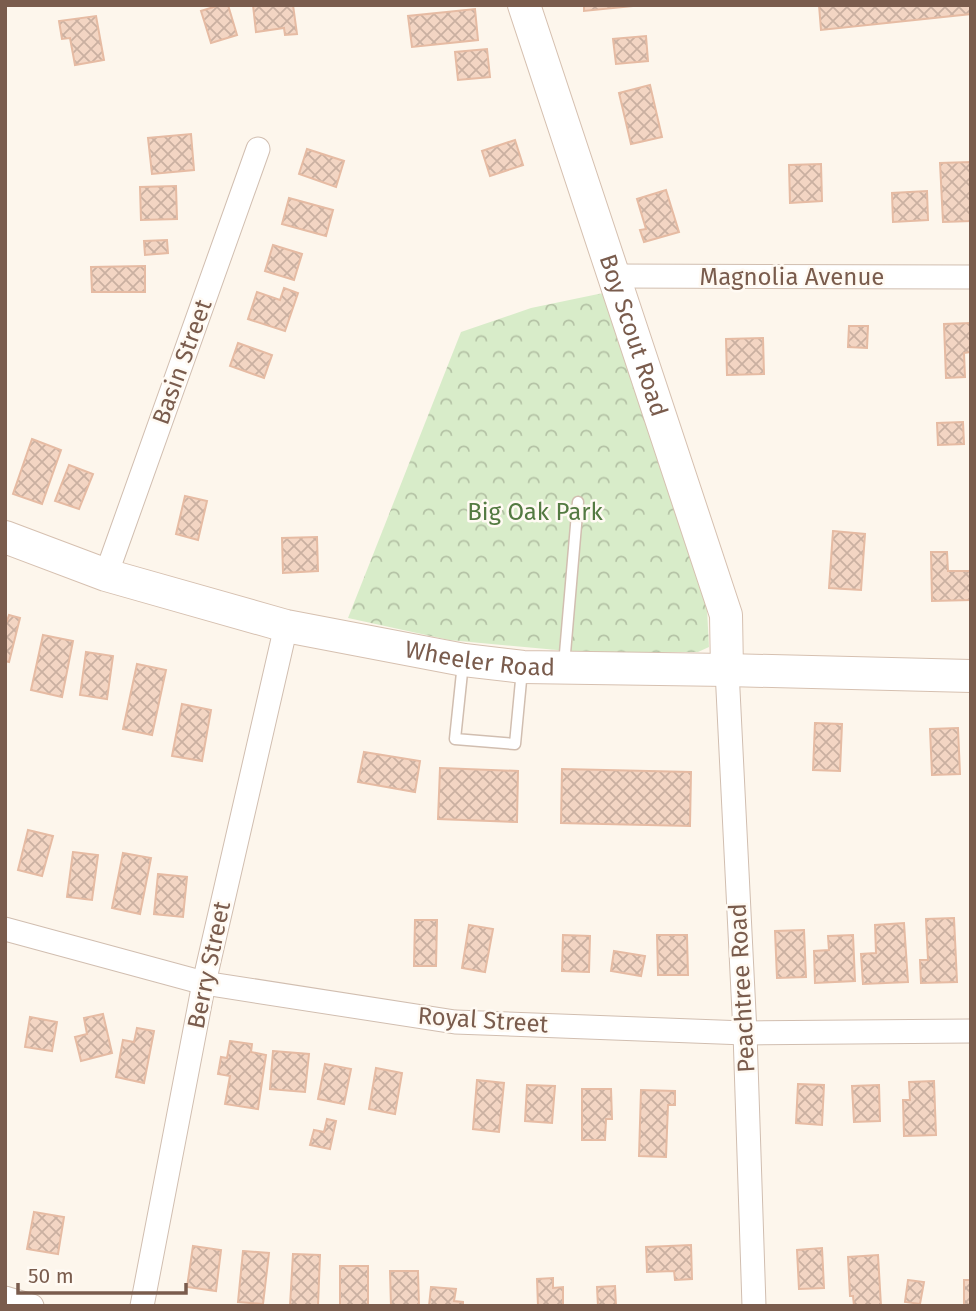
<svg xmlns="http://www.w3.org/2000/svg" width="976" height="1311" viewBox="0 0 976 1311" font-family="'Fira Sans',sans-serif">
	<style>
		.park { fill: url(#park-crowns) }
		.building { fill: url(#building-cross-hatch); stroke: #e6bba3; stroke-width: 2 }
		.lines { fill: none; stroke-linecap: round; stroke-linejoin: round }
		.lane-casing { stroke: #d1beb0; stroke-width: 13 }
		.street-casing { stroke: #d1beb0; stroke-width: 25 }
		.secondary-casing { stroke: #d6c0b0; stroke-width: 34 }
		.lane { stroke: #fff; stroke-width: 10 }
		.street { stroke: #fff; stroke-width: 23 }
		.secondary { stroke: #fff; stroke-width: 32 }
		.labels { text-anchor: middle; stroke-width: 5; stroke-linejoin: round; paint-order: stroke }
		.street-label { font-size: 24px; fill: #7a5c4d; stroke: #fffaf3 }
		.park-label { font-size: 24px; fill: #537a41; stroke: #fffaf3 }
	</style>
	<defs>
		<pattern id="park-crowns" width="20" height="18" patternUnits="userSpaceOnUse" patternTransform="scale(1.75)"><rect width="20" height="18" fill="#d8ecc9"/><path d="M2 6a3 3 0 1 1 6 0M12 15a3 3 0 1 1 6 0" fill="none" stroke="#b4c2a5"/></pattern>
		<pattern id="building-cross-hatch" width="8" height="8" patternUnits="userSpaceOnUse" patternTransform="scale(1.75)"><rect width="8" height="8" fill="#f3d5c3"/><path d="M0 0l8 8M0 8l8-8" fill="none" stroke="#cab0a1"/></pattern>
	</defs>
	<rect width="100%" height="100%" fill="#fdf6ec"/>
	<polygon class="park" points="608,292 707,609 709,647 698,652 579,652 449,640 348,618 461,332 531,308"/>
	<g class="building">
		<polygon points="220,5 228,5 237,35 211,43 201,11"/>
		<polygon points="253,5 293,5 297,34 285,35 284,28 256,32"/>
		<polygon points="584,5 643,5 584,11"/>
		<polygon points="819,5 971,5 971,14 821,30"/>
		<polygon points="475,9 478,40 412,47 408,16"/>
		<polygon points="96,16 104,60 75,65 70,38 62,39 59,21"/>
		<polygon points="646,36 648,61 616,64 613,39"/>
		<polygon points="487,49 490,77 458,80 455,52"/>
		<polygon points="650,85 662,137 631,144 619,93"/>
		<polygon points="191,134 194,170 152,174 148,138"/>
		<polygon points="515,140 523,165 490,176 482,151"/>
		<polygon points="307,149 344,161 336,187 299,174"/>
		<polygon points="971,162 971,221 943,222 940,163"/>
		<polygon points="821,164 822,201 790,203 789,165"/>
		<polygon points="176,186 177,219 141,220 140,187"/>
		<polygon points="666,190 679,232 644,242 640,230 646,229 637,199"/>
		<polygon points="927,191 928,220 893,222 892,193"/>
		<polygon points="289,198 333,210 326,236 282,224"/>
		<polygon points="167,240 168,253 145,255 144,241"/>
		<polygon points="273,245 302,254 294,280 265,271"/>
		<polygon points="145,266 145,292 92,292 91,267"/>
		<polygon points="284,288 298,293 285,331 248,319 257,292 280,300"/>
		<polygon points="971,323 971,352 964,353 965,377 946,378 944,324"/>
		<polygon points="849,326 868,326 867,348 848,347"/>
		<polygon points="763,338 764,374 727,375 726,339"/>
		<polygon points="238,343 272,355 264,378 230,366"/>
		<polygon points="963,422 964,444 938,445 937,423"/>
		<polygon points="32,439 61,450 42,504 13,494"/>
		<polygon points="69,465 93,474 79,509 55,501"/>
		<polygon points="185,496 207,501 198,540 176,534"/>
		<polygon points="833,531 865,534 861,590 829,588"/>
		<polygon points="317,537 318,571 283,573 282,538"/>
		<polygon points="931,552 947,552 948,571 970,571 971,600 932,601"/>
		<polygon points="9,615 20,618 9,662 5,661 5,620 7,621"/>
		<polygon points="43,635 73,641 62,697 31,690"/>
		<polygon points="86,652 113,656 107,699 80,695"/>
		<polygon points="137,664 166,670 152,735 123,729"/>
		<polygon points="182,704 211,710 202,761 172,756"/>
		<polygon points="815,723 842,724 840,771 813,770"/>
		<polygon points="958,728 960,774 932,775 930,729"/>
		<polygon points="364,752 420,761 415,792 358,782"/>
		<polygon points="440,768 518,771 517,822 438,819"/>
		<polygon points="562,769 691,772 690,826 561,823"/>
		<polygon points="28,830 53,836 42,876 18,870"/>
		<polygon points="73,852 98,855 92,900 67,897"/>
		<polygon points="123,853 151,858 140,914 112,908"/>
		<polygon points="158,874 187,877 183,917 154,914"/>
		<polygon points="954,918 957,982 921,983 920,960 928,960 926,919"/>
		<polygon points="415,920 437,920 436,966 414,966"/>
		<polygon points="904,923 908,982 863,984 861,954 876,953 875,925"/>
		<polygon points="469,925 493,929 485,972 462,968"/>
		<polygon points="804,930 806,977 777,978 775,931"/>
		<polygon points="563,935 590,936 589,972 562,971"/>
		<polygon points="657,935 687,935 688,975 658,975"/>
		<polygon points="853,935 855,981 815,983 814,951 829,950 828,936"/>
		<polygon points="614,951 645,956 641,976 611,971"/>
		<polygon points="103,1014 112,1053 81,1061 75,1037 87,1034 84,1018"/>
		<polygon points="30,1017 57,1022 52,1051 25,1047"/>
		<polygon points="137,1028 154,1031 144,1083 116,1077 123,1040 134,1042"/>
		<polygon points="230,1041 252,1044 251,1052 266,1055 258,1109 225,1104 230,1076 218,1074 221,1057 227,1058"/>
		<polygon points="273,1051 309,1054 305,1092 270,1089"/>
		<polygon points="325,1064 351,1069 344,1104 318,1099"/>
		<polygon points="376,1068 402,1073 395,1114 369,1109"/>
		<polygon points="477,1080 504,1083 499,1132 473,1129"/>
		<polygon points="934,1081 936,1135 904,1136 903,1100 910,1100 909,1082"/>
		<polygon points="798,1084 824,1085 822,1125 796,1123"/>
		<polygon points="527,1085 555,1086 552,1123 525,1121"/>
		<polygon points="879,1085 880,1121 854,1122 852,1086"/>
		<polygon points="582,1089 611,1089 612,1119 606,1119 605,1140 582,1140"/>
		<polygon points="641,1090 675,1091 675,1105 668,1105 666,1157 639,1156"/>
		<polygon points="327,1119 336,1121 330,1149 310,1145 314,1130 324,1132"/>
		<polygon points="34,1212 64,1217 58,1254 27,1249"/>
		<polygon points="691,1245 692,1279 675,1280 674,1271 647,1272 646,1247"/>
		<polygon points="193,1246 221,1250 216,1291 187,1287"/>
		<polygon points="822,1248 824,1288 799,1289 797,1250"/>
		<polygon points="243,1251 269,1253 263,1304 238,1302"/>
		<polygon points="293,1254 320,1255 318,1306 290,1306"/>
		<polygon points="878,1255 881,1306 854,1306 853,1296 850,1296 848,1257"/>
		<rect x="340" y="1266" width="28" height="40"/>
		<polygon points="390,1271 418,1271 419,1306 391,1306"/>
		<polygon points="553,1278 553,1288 563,1287 563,1306 538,1306 537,1279"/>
		<polygon points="908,1280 924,1282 920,1304 905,1302"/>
		<rect x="964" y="1280" width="7" height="26"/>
		<polygon points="615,1286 616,1306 598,1306 597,1287"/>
		<polygon points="431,1287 456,1289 454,1301 463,1302 463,1306 429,1306"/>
	</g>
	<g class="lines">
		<defs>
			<g id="lane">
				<polyline points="463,663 455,739 515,744 522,670"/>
				<polyline points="564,665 578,502"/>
			</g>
			<g id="street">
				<polyline points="614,276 971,277"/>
				<polyline points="106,575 258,149"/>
				<polyline points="727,670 745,1033 754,1306"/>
				<polyline points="5,929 204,983 455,1022 745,1033 971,1031"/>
				<polyline points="5,1298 32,1306"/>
				<polyline points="142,1306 204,983 286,626"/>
			</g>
			<g id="secondary">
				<path id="s1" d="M524,5L726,615L727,670"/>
				<path id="s2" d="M5,537L106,575L286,626L464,660L523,667L727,670L971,676"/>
			</g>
		</defs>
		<use href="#lane" class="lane-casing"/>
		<use href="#street" class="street-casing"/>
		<use href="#secondary" class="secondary-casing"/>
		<use href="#lane" class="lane"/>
		<use href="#street" class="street"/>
		<use href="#secondary" class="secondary"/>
	</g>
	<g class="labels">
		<g class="street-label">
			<text x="792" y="285">Magnolia Avenue</text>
			<text dy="8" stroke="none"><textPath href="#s1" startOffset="348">Boy Scout Road</textPath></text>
			<text transform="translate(182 362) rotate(-70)" y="8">Basin Street</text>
			<text dy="8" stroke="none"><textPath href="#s2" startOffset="492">Wheeler Road</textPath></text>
			<text transform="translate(209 965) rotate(-78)" y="8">Berry Street</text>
			<text transform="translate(742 988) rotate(-93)" y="8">Peachtree Road</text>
			<text transform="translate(483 1020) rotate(4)" y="8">Royal Street</text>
		</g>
		<g class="park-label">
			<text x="535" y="520">Big Oak Park</text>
		</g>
	</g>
	<rect width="976" height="1311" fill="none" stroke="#7a5c4d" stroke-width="14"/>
	<path d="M18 1283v10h168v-10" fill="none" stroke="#7a5c4d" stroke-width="3.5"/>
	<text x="28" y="1283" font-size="21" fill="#7a5c4d" stroke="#fffaf3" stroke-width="5" paint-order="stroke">50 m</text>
</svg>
